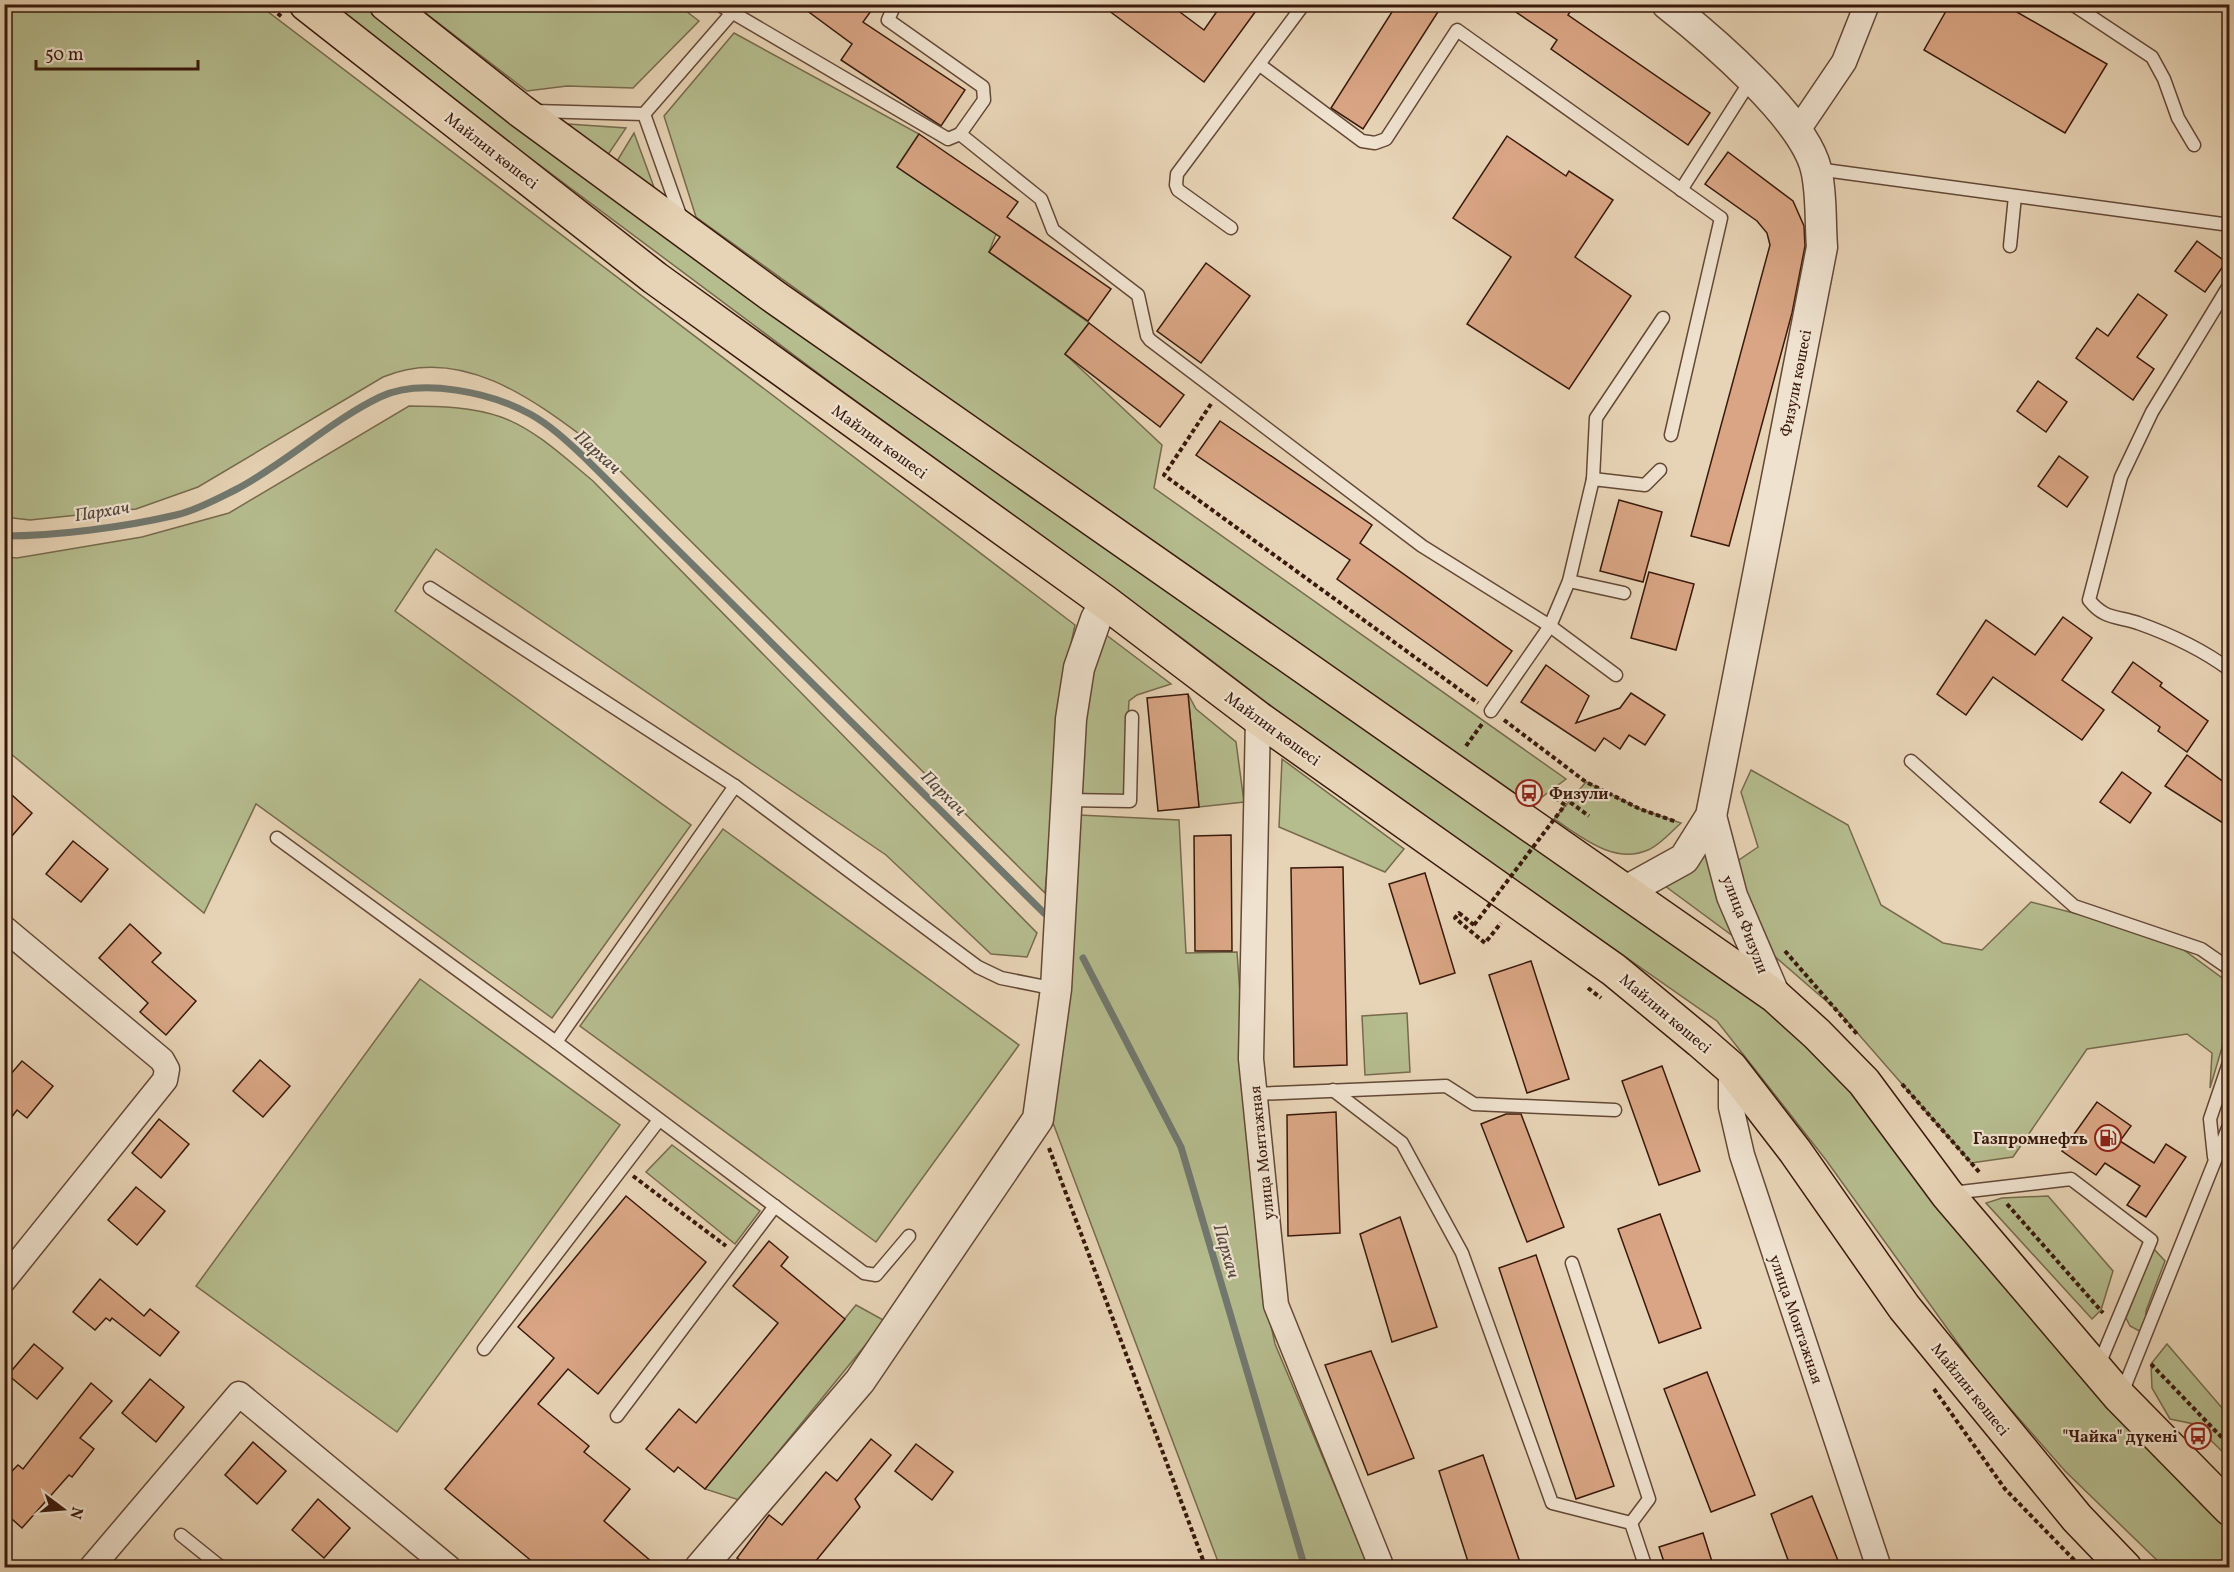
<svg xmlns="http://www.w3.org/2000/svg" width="2234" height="1572" viewBox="0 0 2234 1572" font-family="Vollkorn,serif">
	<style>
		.green { fill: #b5bc8e; stroke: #776a4c; stroke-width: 1.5 }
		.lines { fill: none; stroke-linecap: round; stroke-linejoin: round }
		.stream { stroke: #71786f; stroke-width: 7 }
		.building { fill: #d9a584; stroke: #39190b; stroke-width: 1.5 }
		.service-casing { stroke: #644836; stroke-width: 15 }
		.minor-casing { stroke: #644836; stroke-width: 27 }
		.tertiary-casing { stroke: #644836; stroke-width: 33 }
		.primary-casing { stroke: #39190b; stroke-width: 36 }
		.path { stroke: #39190b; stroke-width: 4; stroke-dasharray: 4.5 3; stroke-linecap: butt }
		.service { stroke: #efe2cf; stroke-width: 12 }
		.minor { stroke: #efe2cf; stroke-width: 24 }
		.tertiary { stroke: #efe2cf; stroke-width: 30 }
		.primary { stroke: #e7d3b5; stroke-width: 33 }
		.path-bridge { stroke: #39190b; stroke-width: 4; stroke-dasharray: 4.5 3; stroke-linecap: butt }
		.labels { text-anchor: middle; stroke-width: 4.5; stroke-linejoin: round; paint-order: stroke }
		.street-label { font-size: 16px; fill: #39190b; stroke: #efe2cf }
		.poi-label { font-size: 16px; font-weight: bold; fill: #39190b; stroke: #efe2cf; text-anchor: end }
		.water-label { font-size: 18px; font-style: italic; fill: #55483d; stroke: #efe2cf }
	</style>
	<rect width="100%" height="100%" fill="#e7d3b5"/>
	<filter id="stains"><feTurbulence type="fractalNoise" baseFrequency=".00333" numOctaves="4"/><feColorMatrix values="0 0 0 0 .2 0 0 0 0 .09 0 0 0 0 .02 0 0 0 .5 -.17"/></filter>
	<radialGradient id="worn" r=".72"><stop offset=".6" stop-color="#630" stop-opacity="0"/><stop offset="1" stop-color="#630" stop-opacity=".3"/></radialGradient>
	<g class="green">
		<path d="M5,5H259L1075,625L1063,681L1045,893L594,445C534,400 461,344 383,377L198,487L136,509L30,520L5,517Z"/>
		<polygon points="333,5 369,5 422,47 1770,1002 1865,1099 2163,1459 2229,1527 2229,1567 2164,1567 2065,1471 1980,1374 1826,1160 1717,1021 1321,744 1186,641 834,385 502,137"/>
		<polygon points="415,5 678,5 699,21 633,88 567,86 527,91"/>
		<polygon points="734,33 919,134 897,167 996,234 989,252 1089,323 1065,354 1162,445 1154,488 1566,779 1530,806 1143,539 696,217 664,116"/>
		<polygon points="553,123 626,128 603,162"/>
		<polygon points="634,133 658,198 614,166"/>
		<path d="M409,406C440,406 472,407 501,417C535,429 565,458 593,481L1037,933L1027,957L991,954L886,855L436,549L395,611L691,825L552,1018L256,804L204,913L5,749V557L17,558L142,537L229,513Z"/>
		<polygon points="1101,631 1171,684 1137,695 1129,701 1124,795 1072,794"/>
		<polygon points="1188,694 1196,709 1236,742 1244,802 1199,807"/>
		<polygon points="1282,759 1404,849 1385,872 1279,827"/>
		<polygon points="1751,770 1848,825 1881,905 1943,943 1982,950 2031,902 2166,937 2229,983 2229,1024 2210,1088 2212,1053 2187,1034 2087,1049 2013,1157 1971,1163 1840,1013 1772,954 1733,864 1758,847 1741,792"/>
		<path d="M1586,782L1640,809L1681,823C1672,831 1660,845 1648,850C1614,865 1582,837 1554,819Z"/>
		<polygon points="1079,815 1179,820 1186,953 1237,952 1260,1275 1275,1344 1369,1567 1220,1567 1050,1115"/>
		<polygon points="723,829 1019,1045 876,1242 580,1026"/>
		<polygon points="1711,847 1741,942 1661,883"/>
		<polygon points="420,979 620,1125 397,1432 196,1286"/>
		<polygon points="1407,1013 1410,1072 1365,1075 1362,1016"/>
		<polygon points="672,1145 760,1211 735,1244 646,1172"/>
		<polygon points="2048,1196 2113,1271 2101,1310 2092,1319 1986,1203 2002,1198"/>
		<polygon points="2153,1248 2165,1261 2146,1311 2145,1334 2130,1326 2126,1318"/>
		<polygon points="856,1305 885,1321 739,1500 705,1489"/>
		<polygon points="2167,1344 2229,1416 2229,1479 2228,1457 2194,1424 2170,1419 2152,1388 2151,1364"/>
	</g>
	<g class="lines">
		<g class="stream">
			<path d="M4,536C57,536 125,527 176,515C195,511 217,499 235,490C285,464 330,421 380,397C421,377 492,393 530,414C550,425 567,441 583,456L1044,913"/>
			<polyline points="1083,958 1181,1147 1305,1568"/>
		</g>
	</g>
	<g class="building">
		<polygon points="798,4 876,4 863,22 965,90 941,126 841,60 852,44"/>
		<polygon points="1100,4 1169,4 1204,30 1222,4 1261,4 1204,82"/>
		<polygon points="1397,4 1443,4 1363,129 1331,108"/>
		<polygon points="1504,4 1575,4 1568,15 1710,113 1688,145 1551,49 1557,40"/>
		<polygon points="1950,4 2003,4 2107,64 2065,133 1924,50"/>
		<polygon points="919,134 1018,202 1007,217 1111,289 1088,321 989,252 1000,237 897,167"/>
		<polygon points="1507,136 1566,176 1569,171 1613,200 1575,257 1631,296 1569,389 1467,324 1511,257 1453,218"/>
		<polygon points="1728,152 1793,201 1804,226 1805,246 1792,313 1729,546 1691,536 1770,245 1767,233 1757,221 1705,184"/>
		<polygon points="2197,241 2226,262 2205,292 2175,271"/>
		<polygon points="1206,263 1250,296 1201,363 1157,331"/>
		<polygon points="2138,294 2167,315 2137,357 2154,369 2133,400 2076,358 2097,328 2108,336"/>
		<polygon points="1089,323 1184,395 1160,427 1065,354"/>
		<polygon points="2038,381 2067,402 2046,432 2017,411"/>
		<polygon points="1220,421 1372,525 1360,543 1512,651 1487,686 1337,579 1350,560 1196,455"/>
		<polygon points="2059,456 2088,477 2067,507 2038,486"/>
		<polygon points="1619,500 1662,512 1643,582 1600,571"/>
		<polygon points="1649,572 1694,584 1676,650 1631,638"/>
		<polygon points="2063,617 2092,638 2062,680 2104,710 2082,740 1993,677 1966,715 1937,694 1986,620 2035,655"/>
		<polygon points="2133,662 2162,683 2160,686 2208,721 2187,752 2158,731 2160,727 2112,692"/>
		<polygon points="1546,665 1589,696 1576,723 1620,708 1631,693 1665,715 1645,745 1629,735 1620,749 1604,738 1595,751 1521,702"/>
		<polygon points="1188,694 1199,807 1158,811 1147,698"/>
		<polygon points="2187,755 2229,786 2229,827 2165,786"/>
		<polygon points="2122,772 2151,793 2130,823 2100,802"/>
		<polygon points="4,788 32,813 4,845"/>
		<polygon points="1231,835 1232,951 1195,951 1194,836"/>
		<polygon points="73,841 108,869 81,902 46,874"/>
		<polygon points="1343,867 1347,1065 1294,1067 1291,868"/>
		<polygon points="1425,873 1455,973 1420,984 1389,884"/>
		<polygon points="130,924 161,953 152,962 196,1001 166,1035 140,1012 148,1003 99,958"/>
		<polygon points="1531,961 1569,1079 1527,1093 1489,975"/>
		<polygon points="260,1060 290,1086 263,1117 233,1091"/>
		<polygon points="22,1061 53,1086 27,1118 17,1110 4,1127 4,1082"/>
		<polygon points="1662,1066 1700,1171 1659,1185 1622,1081"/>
		<polygon points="2097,1102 2131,1126 2120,1141 2154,1163 2166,1144 2186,1157 2146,1217 2127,1205 2140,1186 2105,1163 2096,1175 2062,1151"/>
		<polygon points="1336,1112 1340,1233 1288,1236 1287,1115"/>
		<polygon points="1506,1114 1521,1114 1564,1227 1527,1242 1481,1124"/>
		<polygon points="159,1119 189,1144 161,1178 132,1153"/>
		<polygon points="136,1187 165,1211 137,1245 108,1220"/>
		<polygon points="626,1196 706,1262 598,1394 568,1369 538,1404 589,1446 584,1452 630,1489 604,1521 659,1568 540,1568 445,1489 554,1358 518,1327"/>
		<polygon points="1660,1214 1701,1328 1659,1343 1618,1229"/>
		<polygon points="1400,1217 1437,1327 1392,1342 1360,1234"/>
		<polygon points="769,1241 788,1257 781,1266 845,1319 705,1489 678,1467 674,1472 646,1449 679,1409 696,1423 778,1323 733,1286"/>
		<polygon points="1536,1255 1614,1486 1576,1499 1499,1268"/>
		<polygon points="100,1279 144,1316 150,1309 179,1332 160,1356 112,1318 110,1321 106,1318 95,1330 73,1312"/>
		<polygon points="34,1344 63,1368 37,1399 8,1375"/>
		<polygon points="1371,1351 1414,1458 1368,1475 1325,1365"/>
		<polygon points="1707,1372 1755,1495 1711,1512 1664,1389"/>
		<polygon points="150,1379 184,1407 156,1442 122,1413"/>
		<polygon points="91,1383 112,1401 80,1438 94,1449 72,1477 69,1475 22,1528 4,1512 4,1479 18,1465 23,1469"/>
		<polygon points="871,1439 891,1455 855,1499 860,1507 810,1568 750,1568 737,1558 769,1515 782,1525 826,1472 837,1481"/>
		<polygon points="253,1442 286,1471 257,1504 225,1475"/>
		<polygon points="916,1444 953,1472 932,1500 895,1471"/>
		<polygon points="1483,1455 1522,1568 1470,1568 1439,1471"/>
		<polygon points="1812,1496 1841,1568 1791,1568 1771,1514"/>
		<polygon points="318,1499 350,1528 324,1558 292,1530"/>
		<polygon points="1703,1533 1714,1568 1666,1568 1659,1547"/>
	</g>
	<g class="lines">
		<defs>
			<g id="service">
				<polyline points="718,4 948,139 960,134 1041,199 1053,230 1138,295 1147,336 1150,340 1422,546 1550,626 1616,675"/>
				<polyline points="895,4 888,20 983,87 984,100 960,134"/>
				<polyline points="2072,4 2152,57 2164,79 2178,118 2194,145"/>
				<polyline points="1260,65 1362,141 1375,143 1386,139 1457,30 1721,218 1671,435"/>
				<polyline points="535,111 644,114 731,14"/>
				<polyline points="644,114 681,218"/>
				<polyline points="1817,169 2230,225"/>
				<polyline points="1681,190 1751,80"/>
				<polyline points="1231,228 1178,190 1176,185 1177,174 1304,4"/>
				<polyline points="2010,246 2015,196"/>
				<path d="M2230,284L2152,412L2121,477L2089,600C2104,619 2116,616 2138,623C2169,634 2203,650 2230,670"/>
				<polyline points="1593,479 1596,418 1663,318"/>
				<polyline points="1569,581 1624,593"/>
				<polyline points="430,588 735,786 978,967 1001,978 1056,989"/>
				<polyline points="1491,711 1550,626 1569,581 1593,479 1645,485 1660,470"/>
				<polyline points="1911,761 2074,906 2201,949 2230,969"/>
				<polyline points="735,786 556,1042 864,1273 876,1275 909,1236"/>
				<polyline points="1067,800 1130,801 1132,717"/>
				<polyline points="277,838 556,1042"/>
				<polyline points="1333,1090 1402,1143 1462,1253 1552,1503 1631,1523 1646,1568"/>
				<polyline points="1255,1094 1446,1086 1474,1104 1615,1110"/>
				<polyline points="2214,1157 2210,1119 2230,1060"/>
				<polyline points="1952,1193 2071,1179 2151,1240 2098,1367"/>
				<polyline points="1572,1263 1649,1499 1631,1523"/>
				<polyline points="484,1349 659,1120"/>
				<polyline points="2122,1393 2230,1123"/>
				<polyline points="617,1416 775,1206"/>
				<polyline points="181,1535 222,1568"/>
			</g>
			<g id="minor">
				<polyline points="1798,130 1844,62 1867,4"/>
				<polyline points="1258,718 1251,1059 1276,1305 1382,1568"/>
				<polyline points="4,928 162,1060 167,1069 165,1080 4,1280"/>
				<polyline points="1731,1068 1731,1107 1742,1155 1879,1568"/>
				<polyline points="91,1568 239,1394 449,1568"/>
			</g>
			<g id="tertiary">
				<polyline points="1711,816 1732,896 1775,996"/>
				<path d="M1626,891L1684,859L1711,816L1822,247C1820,222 1822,193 1816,169C1804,118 1709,37 1667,4"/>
				<polyline points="700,1568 860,1381 1038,1119 1056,989 1071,719 1079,668 1096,619 1105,602"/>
			</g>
			<g id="primary">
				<polyline points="306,4 655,278 1105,602 1258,718 1614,970 1700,1041 1731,1068 1795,1151 1904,1307 2077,1518 2125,1568"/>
				<polyline points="386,4 521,111 776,298 1775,996 1817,1034 1864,1082 1947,1194 2120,1397 2230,1509"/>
			</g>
		</defs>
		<use href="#service" class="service-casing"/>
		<use href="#minor" class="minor-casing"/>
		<use href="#tertiary" class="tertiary-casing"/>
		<use href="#primary" class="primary-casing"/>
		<g class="path">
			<polyline points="266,4 282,17"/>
			<polyline points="1211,404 1164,475 1478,703"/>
			<polyline points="1504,720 1586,782 1640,809 1677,822"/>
			<polyline points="1466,746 1482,724"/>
			<polyline points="1565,805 1553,796 1556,792 1589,816"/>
			<polyline points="1474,925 1459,913 1455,918 1485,943 1501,923"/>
			<polyline points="1785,951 1857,1034"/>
			<polyline points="1588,988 1601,998"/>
			<polyline points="1902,1084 1980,1173"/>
			<polyline points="1049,1148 1206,1568"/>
			<polyline points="633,1176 726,1246"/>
			<polyline points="2007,1204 2103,1313"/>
			<polyline points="2151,1364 2230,1446"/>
			<polyline points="1934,1389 2005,1489 2082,1568"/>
		</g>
		<use href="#service" class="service"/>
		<use href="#minor" class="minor"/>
		<use href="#tertiary" class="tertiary"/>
		<use href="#primary" class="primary"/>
		<polyline class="path-bridge" points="1474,925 1565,805"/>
	</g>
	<defs>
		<symbol id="bus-ring" viewBox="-11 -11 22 22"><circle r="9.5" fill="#efe2cf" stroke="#8f2418" stroke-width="1.5"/><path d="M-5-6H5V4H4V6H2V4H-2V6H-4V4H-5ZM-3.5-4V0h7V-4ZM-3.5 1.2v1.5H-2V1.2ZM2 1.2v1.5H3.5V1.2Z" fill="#8f2418"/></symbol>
		<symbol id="fuel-ring" viewBox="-11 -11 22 22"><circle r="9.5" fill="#efe2cf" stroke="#8f2418" stroke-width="1.5"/><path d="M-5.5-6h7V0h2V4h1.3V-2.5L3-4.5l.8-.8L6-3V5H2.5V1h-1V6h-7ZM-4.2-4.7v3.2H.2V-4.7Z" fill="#8f2418"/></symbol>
	</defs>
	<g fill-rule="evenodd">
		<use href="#bus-ring" x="1514" y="778" width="30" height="30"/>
		<use href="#fuel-ring" x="2093" y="1123" width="30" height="30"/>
		<use href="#bus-ring" x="2183" y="1421" width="30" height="30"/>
	</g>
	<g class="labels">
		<g class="street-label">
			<text transform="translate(492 150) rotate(38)" y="6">Майлин көшесі</text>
			<text transform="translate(1795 383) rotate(-79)" y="6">Физули көшесі</text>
			<text transform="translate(880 441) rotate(36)" y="6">Майлин көшесі</text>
			<text transform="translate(1273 728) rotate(36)" y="6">Майлин көшесі</text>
			<text transform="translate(1746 924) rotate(69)" y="6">улица Физули</text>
			<text transform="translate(1666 1013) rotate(40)" y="6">Майлин көшесі</text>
			<text transform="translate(1261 1153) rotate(-96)" y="6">улица Монтажная</text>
			<text transform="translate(1797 1319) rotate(71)" y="6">улица Монтажная</text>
			<text transform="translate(1971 1389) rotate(51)" y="6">Майлин көшесі</text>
		</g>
		<g class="poi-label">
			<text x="1549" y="799" text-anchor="start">Физули</text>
			<text x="2088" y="1144">Газпромнефть</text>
			<text x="2178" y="1442">"Чайка" дүкені</text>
		</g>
		<g class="water-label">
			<text transform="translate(598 452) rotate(42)" y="6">Пархач</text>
			<text transform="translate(102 511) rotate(-9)" y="6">Пархач</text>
			<text transform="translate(944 793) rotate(45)" y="6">Пархач</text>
			<text transform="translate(1227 1251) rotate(74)" y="6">Пархач</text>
		</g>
	</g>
	<rect width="2234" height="1572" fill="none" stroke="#e7d3b5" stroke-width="24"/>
	<rect x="6" y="6" width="2222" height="1560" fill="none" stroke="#39190b" stroke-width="3"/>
	<rect x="12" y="12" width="2210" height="1548" fill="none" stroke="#39190b" stroke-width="1.5"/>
	<g transform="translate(63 1509) rotate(106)" stroke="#efe2cf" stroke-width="4.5" paint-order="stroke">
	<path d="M0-4.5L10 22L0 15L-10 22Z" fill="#39190b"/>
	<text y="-9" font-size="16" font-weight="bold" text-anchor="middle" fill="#39190b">N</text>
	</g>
	<path d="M36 60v9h162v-9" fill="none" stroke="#39190b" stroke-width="3"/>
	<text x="45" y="60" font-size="18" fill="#39190b" stroke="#efe2cf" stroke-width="4.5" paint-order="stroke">50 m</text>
	<rect width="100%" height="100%" filter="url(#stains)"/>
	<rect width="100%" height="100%" fill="url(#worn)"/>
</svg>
